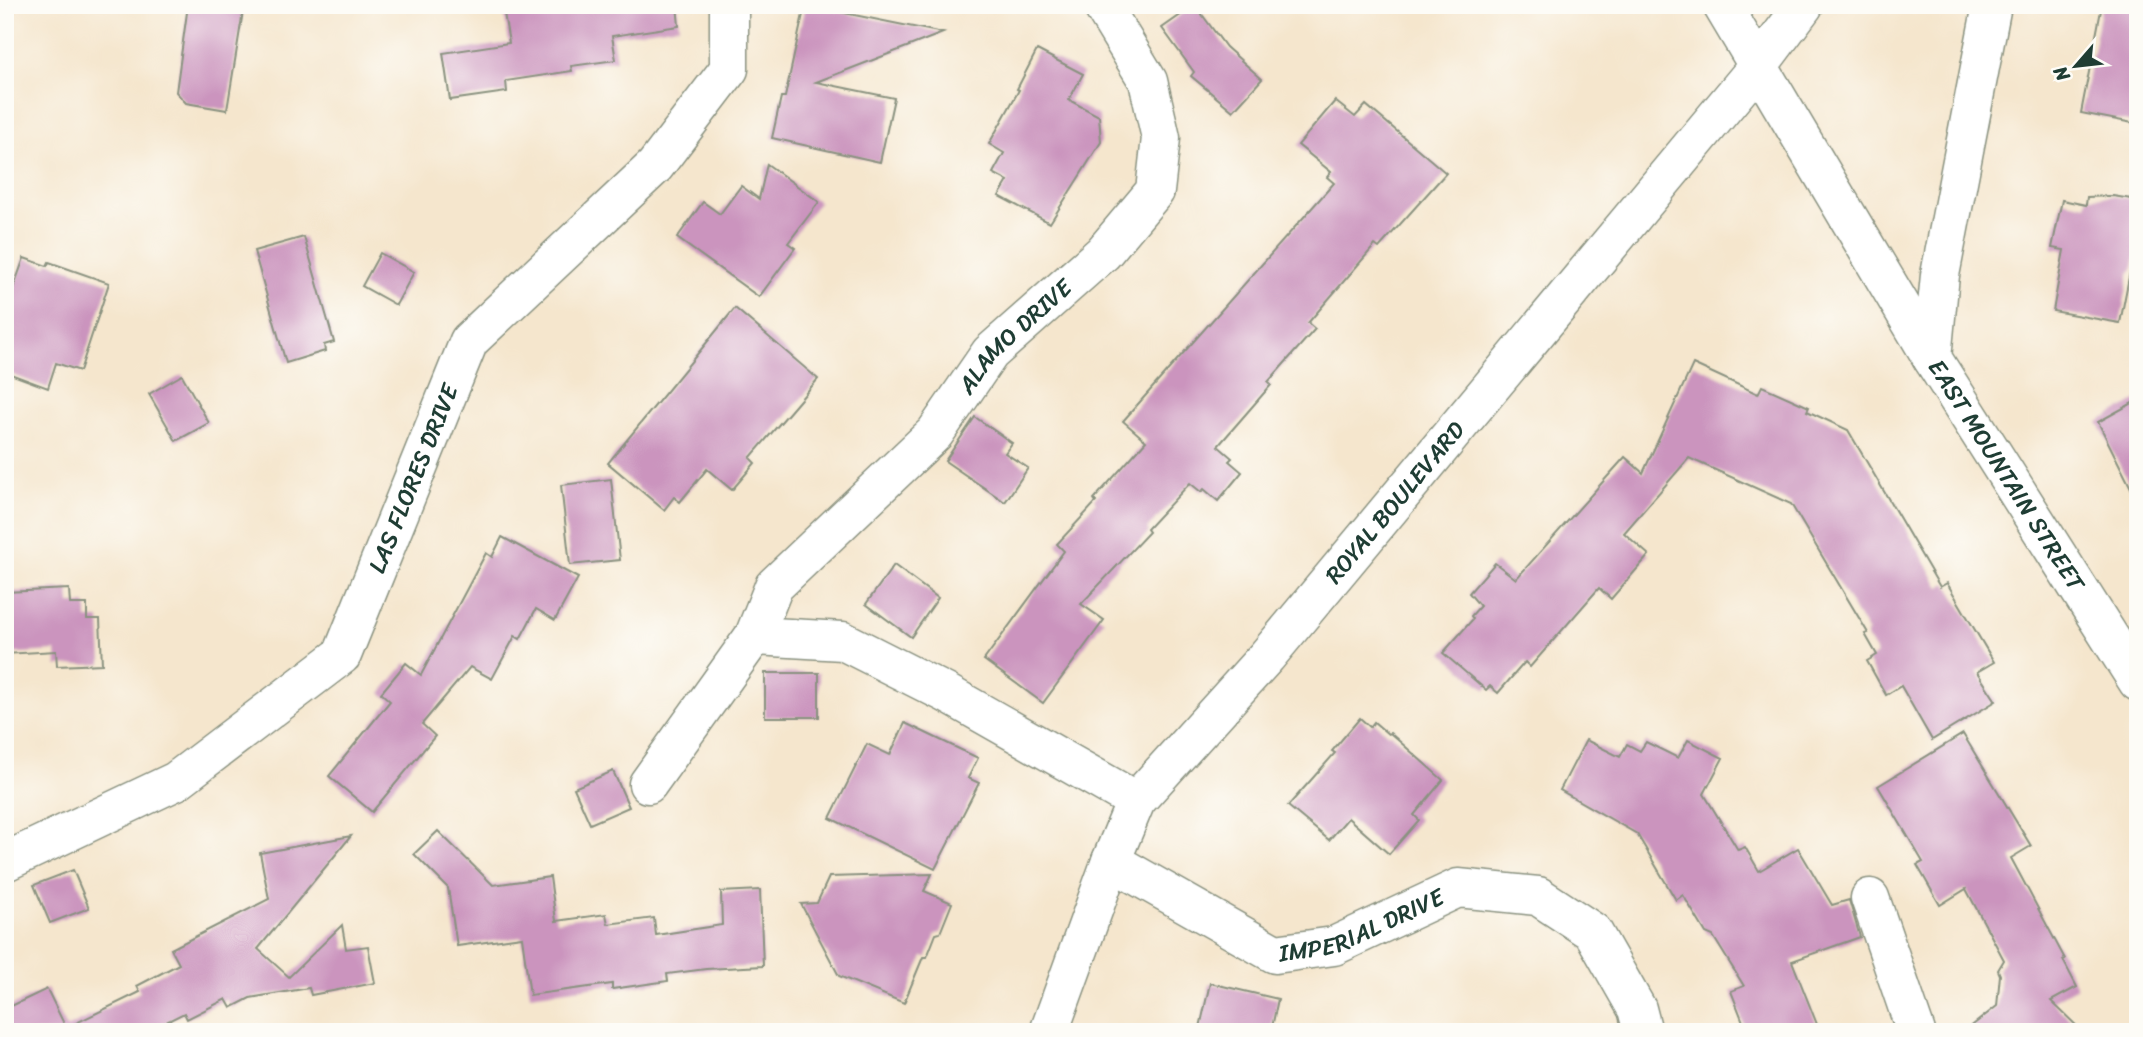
<svg xmlns="http://www.w3.org/2000/svg" width="2143" height="1037" viewBox="0 0 2143 1037" font-family="Sriracha,sans-serif">
	<style>
		.building { fill: #cb94be }
		.lines { fill: none; stroke-linecap: round; stroke-linejoin: round }
		.minor-casing { stroke: #8a9280; stroke-width: 41 }
		.minor { stroke: #fff; stroke-width: 38 }
		.labels { text-anchor: middle; stroke-width: 5; stroke-linejoin: round; paint-order: stroke }
		.street-label { font-size: 24px; fill: #1f3d34; stroke: #fdfcf7 }
	</style>
	<rect width="100%" height="100%" fill="#fdfcf7"/>
	<filter id="ink" filterUnits="userSpaceOnUse"><feTurbulence type="fractalNoise" baseFrequency=".0143" numOctaves="2"/><feDisplacementMap in="SourceGraphic" scale="14" xChannelSelector="R" yChannelSelector="G"/><feConvolveMatrix kernelMatrix="1 2 1 2 8 2 1 2 1" color-interpolation-filters="sRGB"/></filter>
	<filter id="wash" filterUnits="userSpaceOnUse"><feTurbulence type="fractalNoise" baseFrequency=".00686" numOctaves="4" result="noise"/><feDisplacementMap in="SourceGraphic" scale="28" xChannelSelector="R" yChannelSelector="G"/><feGaussianBlur stdDeviation="1.57" result="paint"/><feColorMatrix in="noise" values="0 0 0 0 0 0 0 0 0 0 0 0 0 0 0 0 0 1.4 0 .05"/><feComposite in="paint" operator="in"/></filter>
	<g filter="url(#wash)">
		<rect width="100%" height="100%" fill="#f5e6cd"/>
		<g id="blocks">
			<g class="building">
				<polygon points="188,5 244,5 227,110 186,103 176,92"/>
				<polygon points="554,5 677,5 679,26 612,36 616,60 571,66 572,71 506,81 507,92 450,100 443,53 509,43 504,13"/>
				<polygon points="805,5 943,33 816,82 894,98 880,162 772,138 781,97 785,97"/>
				<polygon points="1195,5 1226,47 1262,79 1233,111 1191,76 1194,72 1162,28"/>
				<polygon points="2102,5 2138,5 2138,124 2081,113"/>
				<polygon points="1037,50 1083,74 1069,100 1099,116 1101,142 1050,223 999,196 1008,181 993,173 1004,153 989,144 1019,90 1017,89"/>
				<polygon points="1335,101 1355,117 1366,105 1446,173 1379,248 1375,245 1308,323 1315,329 1268,382 1271,385 1218,446 1232,458 1229,461 1242,472 1218,501 1204,489 1201,492 1190,483 1147,529 1149,532 1081,604 1104,620 1043,703 984,660 1064,551 1057,544 1096,502 1094,499 1146,441 1123,421 1334,183 1327,177 1331,172 1298,145"/>
				<polygon points="767,164 819,202 788,243 795,248 759,297 677,238 703,202 720,214 741,186 759,199"/>
				<polygon points="2113,196 2138,200 2138,243 2132,272 2130,272 2120,323 2053,311 2064,250 2052,248 2062,200 2086,205 2087,197"/>
				<polygon points="304,237 334,342 324,345 325,351 286,363 254,251"/>
				<polygon points="380,253 414,272 396,305 362,286"/>
				<polygon points="24,258 47,266 49,262 109,283 80,371 56,363 48,388 5,372 5,311"/>
				<polygon points="735,308 818,379 750,458 755,463 732,490 707,469 680,502 674,497 664,510 608,463"/>
				<polygon points="1693,364 1758,394 1762,386 1809,407 1807,411 1848,430 1940,587 1947,583 1994,662 1977,672 1996,701 1932,740 1901,686 1886,695 1867,661 1877,655 1865,634 1868,633 1791,504 1689,458 1624,533 1649,555 1611,599 1599,588 1530,667 1525,662 1498,693 1490,686 1486,690 1443,653 1473,619 1471,616 1480,606 1469,593 1495,563 1516,579 1625,457 1643,473"/>
				<polygon points="182,375 209,423 176,441 149,394"/>
				<polygon points="2138,400 2138,502 2098,422"/>
				<polygon points="975,417 1012,443 1005,453 1028,468 1005,502 945,461"/>
				<polygon points="611,479 620,560 570,565 561,485"/>
				<polygon points="502,537 578,578 555,620 536,609 520,639 515,636 492,679 470,667 422,724 435,736 372,812 329,776 390,701 381,693 406,663 421,675 486,553 492,557"/>
				<polygon points="894,565 938,598 911,637 866,604"/>
				<polygon points="69,589 70,604 87,604 87,619 100,619 102,664 57,666 56,651 5,654 5,592"/>
				<rect x="765" y="673" width="54" height="44"/>
				<polygon points="1360,718 1370,727 1374,722 1388,734 1390,733 1443,780 1414,815 1419,820 1389,854 1348,818 1329,840 1288,806 1335,753 1332,751"/>
				<polygon points="905,723 978,758 968,778 979,783 935,869 830,818 867,744 890,755"/>
				<polygon points="1963,734 2031,846 2011,858 2065,959 2063,960 2077,987 2051,1001 2083,1032 1964,1032 1997,1006 2000,975 1998,970 2004,960 1966,889 1940,905 1917,865 1923,862 1878,786"/>
				<polygon points="1586,740 1620,757 1627,744 1640,751 1646,742 1678,758 1688,740 1723,758 1704,794 1738,850 1745,847 1759,871 1798,848 1832,905 1849,900 1860,937 1792,961 1820,1032 1747,1032 1731,991 1744,986 1713,936 1706,933 1683,895 1676,900 1637,834 1560,790"/>
				<polygon points="613,771 629,807 590,824 574,788"/>
				<polygon points="438,831 493,885 550,877 556,921 606,914 608,924 654,918 656,935 722,925 721,892 760,890 763,966 706,969 667,974 668,981 612,989 612,984 530,995 522,937 457,946 448,888 414,854"/>
				<polygon points="351,836 258,949 289,977 342,925 346,949 368,946 375,983 311,995 309,988 250,998 231,1008 226,999 187,1019 184,1013 146,1032 5,1032 5,1009 47,989 66,1028 140,992 137,986 179,964 171,949 269,899 260,853"/>
				<polygon points="73,870 89,908 50,923 34,885"/>
				<polygon points="932,874 924,891 952,903 940,933 936,934 927,957 923,957 904,1003 839,976 801,904 817,903 829,877"/>
				<polygon points="1210,983 1278,999 1271,1032 1199,1032"/>
			</g>
		</g>
	</g>
	<g filter="url(#ink)">
		<use href="#blocks" fill-opacity="0" stroke="#8a9280" stroke-width="2"/>
		<g class="lines">
			<defs>
				<g id="minor">
					<polyline points="1722,5 1932,358"/>
					<path id="s1" d="M1992,5L1940,275L1932,358L2138,682"/>
					<polyline points="754,636 843,641 946,693 1136,801"/>
					<path id="s2" d="M648,784L754,636L774,586L935,433L990,353L1103,253L1155,191L1161,138L1148,81L1102,5"/>
					<path id="s3" d="M1111,861L1275,954L1334,946L1458,888L1538,896L1593,932L1637,1009L1643,1032"/>
					<path id="s4" d="M5,862L176,781L342,655L469,341L655,166L729,69V5"/>
					<polyline points="1870,898 1916,1032"/>
					<path id="s5" d="M1049,1032L1111,861L1136,801L1267,656L1759,65L1804,5"/>
				</g>
			</defs>
			<use href="#minor" class="minor-casing"/>
			<use href="#minor" class="minor"/>
		</g>
	</g>
	<g class="labels">
		<g class="street-label">
			<text dy="8" stroke="none"><textPath href="#s2" startOffset="584">ALAMO DRIVE</textPath></text>
			<text dy="8" stroke="none"><textPath href="#s1" startOffset="497">EAST MOUNTAIN STREET</textPath></text>
			<text dy="8" stroke="none"><textPath href="#s4" startOffset="588">LAS FLORES DRIVE</textPath></text>
			<text dy="8" stroke="none"><textPath href="#s5" startOffset="642">ROYAL BOULEVARD</textPath></text>
			<text dy="8" stroke="none"><textPath href="#s3" startOffset="280">IMPERIAL DRIVE</textPath></text>
		</g>
	</g>
	<rect width="2143" height="1037" fill="none" stroke="#fdfcf7" stroke-width="28"/>
	<g transform="translate(2076 66) rotate(242)" stroke="#fdfcf7" stroke-width="5" paint-order="stroke">
	<path d="M0-5L12 26L0 18L-12 26Z" fill="#1f3d34"/>
	<text y="-10" font-size="19" font-weight="bold" text-anchor="middle" fill="#1f3d34">N</text>
	</g>
</svg>
